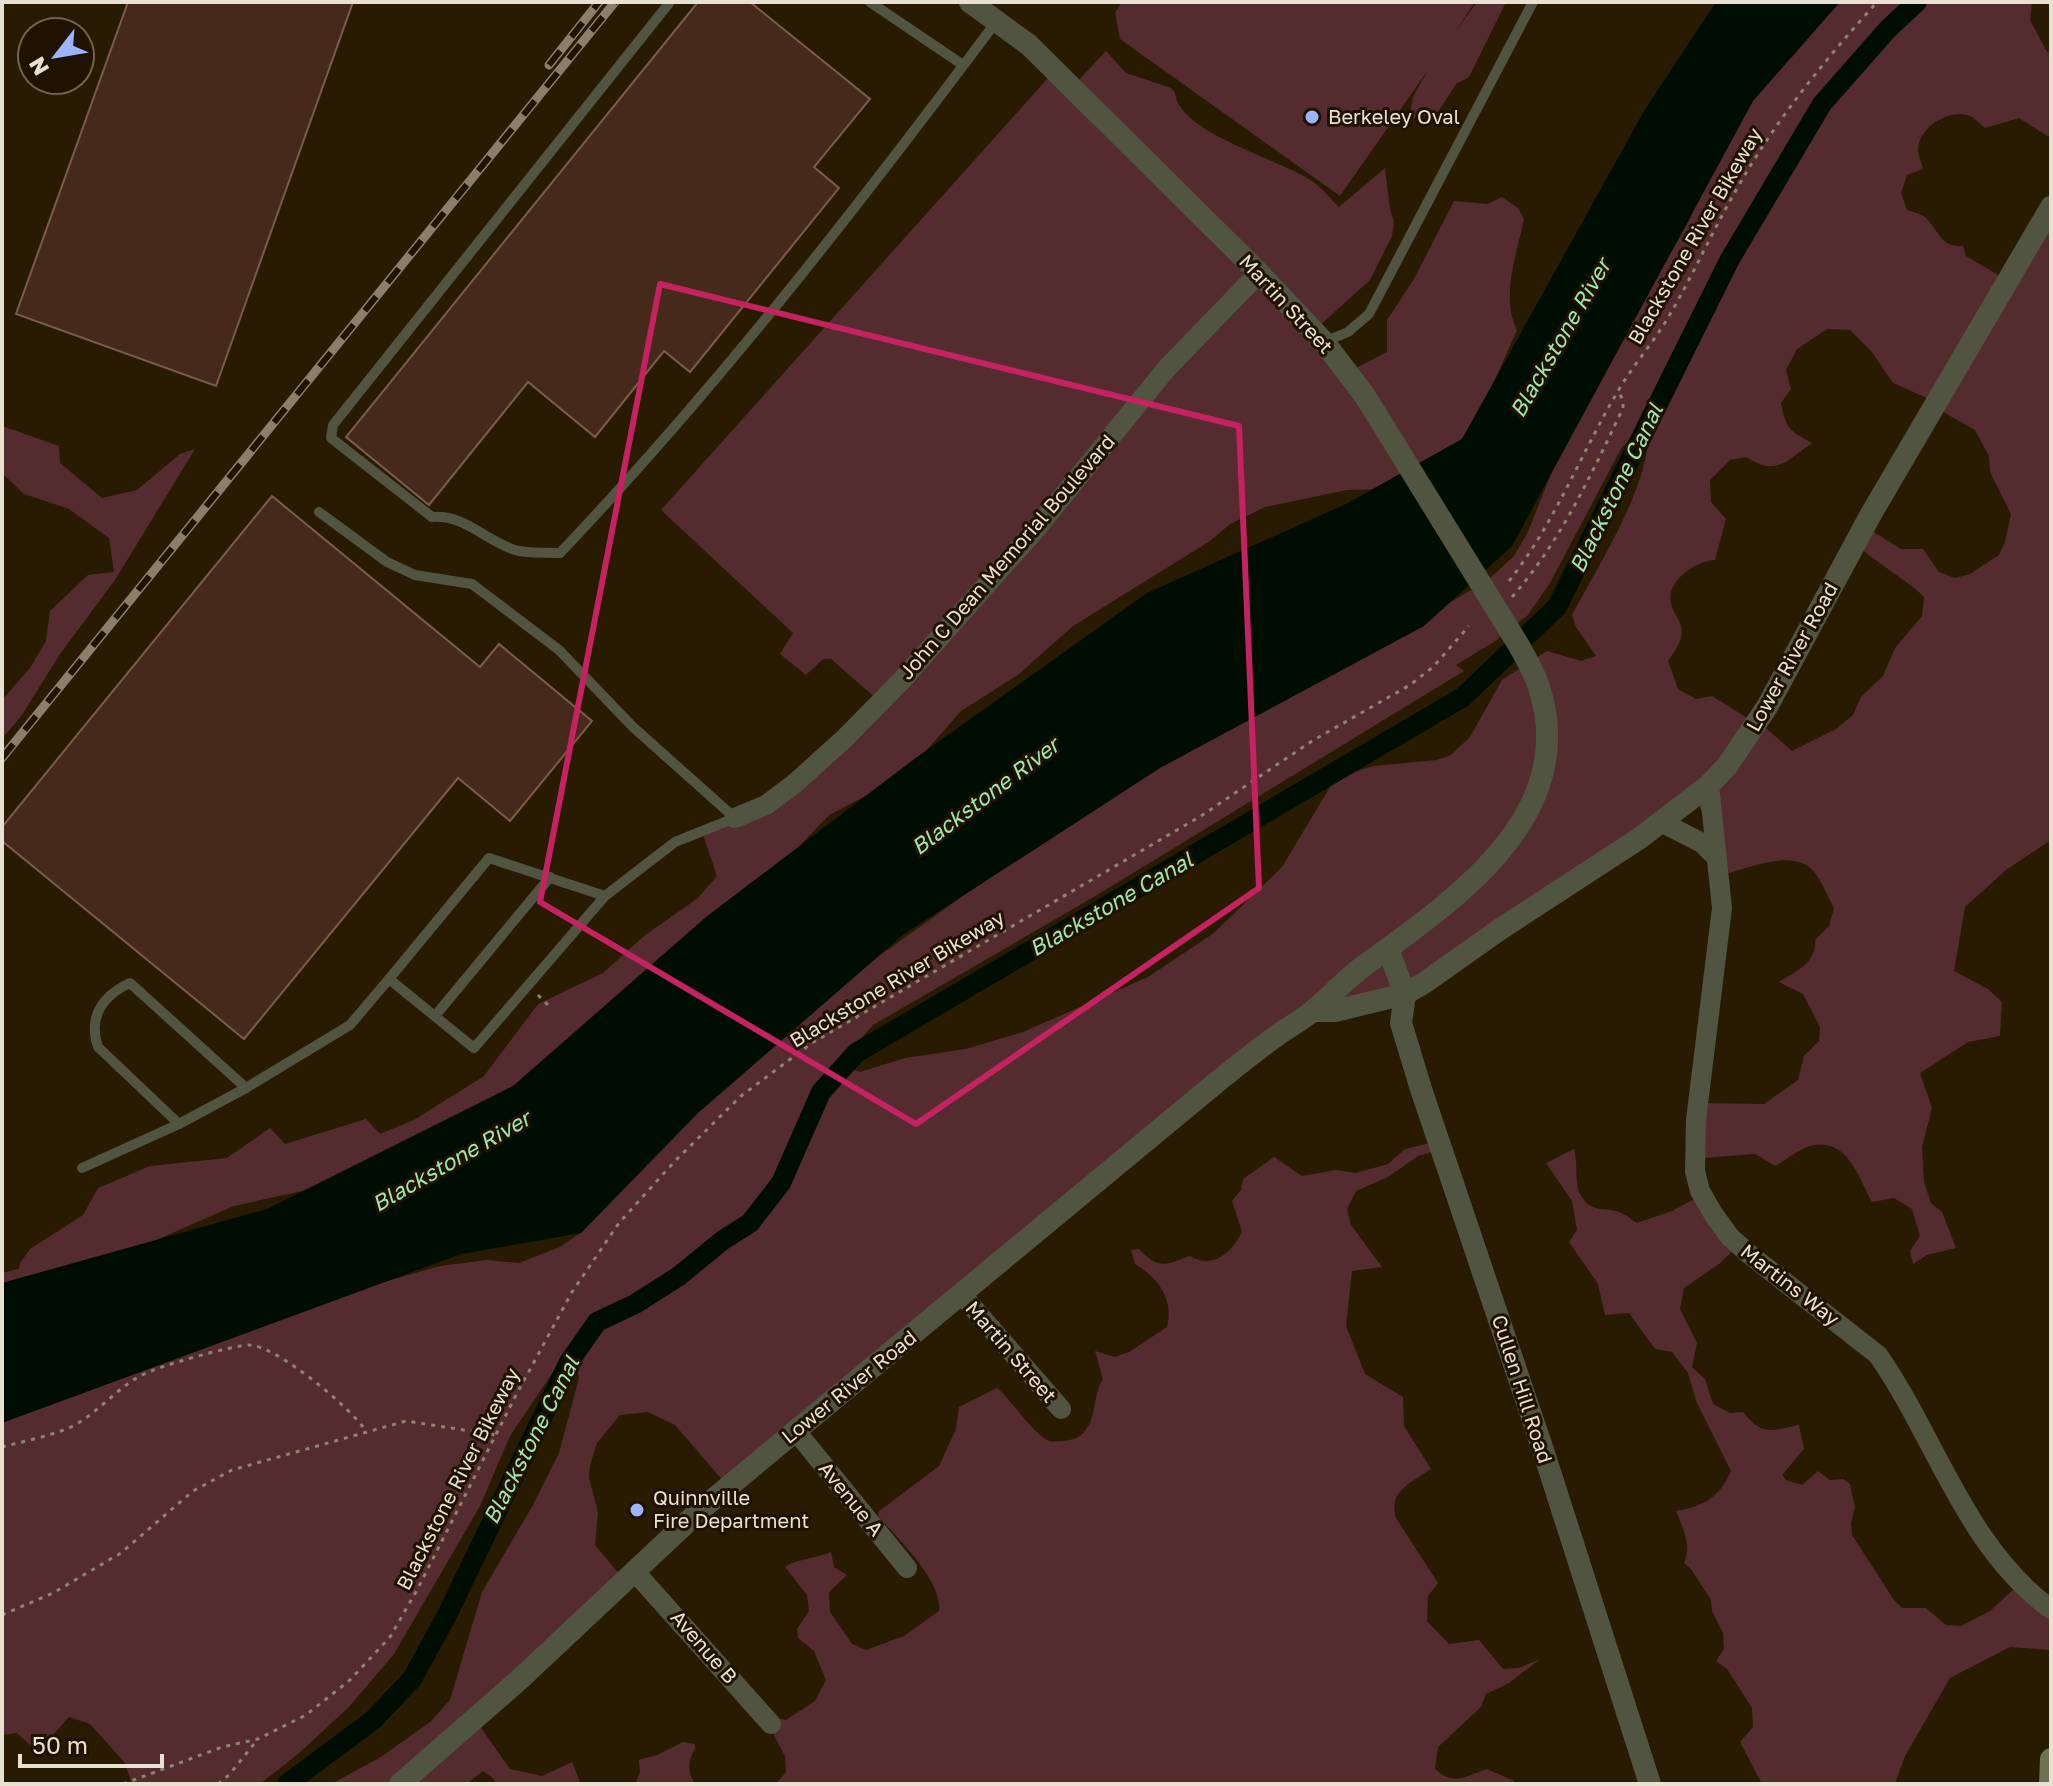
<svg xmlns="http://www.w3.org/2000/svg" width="2053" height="1786" viewBox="0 0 2053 1786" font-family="'Golos Text',sans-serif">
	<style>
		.green { fill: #542c30; fill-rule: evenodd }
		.water { fill: #000d02 }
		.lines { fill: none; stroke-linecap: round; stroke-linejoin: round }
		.canal { stroke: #000d02; stroke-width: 20 }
		.building { fill: #452a1c; stroke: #7a5c4d; stroke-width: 2 }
		.path { stroke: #8e836e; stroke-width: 3; stroke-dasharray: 4 6; stroke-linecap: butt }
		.service { stroke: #505440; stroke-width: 10 }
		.minor { stroke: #505440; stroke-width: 20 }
		.tertiary { stroke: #505440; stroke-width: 22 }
		.secondary { stroke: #6d7352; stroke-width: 22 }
		.rail-casing { stroke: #8a7f6b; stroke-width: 9 }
		.rail { stroke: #1f1200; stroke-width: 6; stroke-dasharray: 18; stroke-linecap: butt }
		.marked { fill: none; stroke: #c42261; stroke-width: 6; stroke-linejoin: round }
		.poi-dot { fill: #9db4fd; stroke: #1f1200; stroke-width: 3 }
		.labels { text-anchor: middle; stroke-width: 6; stroke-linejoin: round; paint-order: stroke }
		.poi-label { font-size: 20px; fill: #e8e0d0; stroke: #1f1200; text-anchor: start }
		.street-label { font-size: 20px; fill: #e8e0d0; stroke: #1f1200 }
		.water-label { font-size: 22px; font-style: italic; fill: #a0e5af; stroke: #1f1200 }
	</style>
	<rect width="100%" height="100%" fill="#281b01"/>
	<g class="green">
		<polygon points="1122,2 1475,2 1454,34 1477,2 1506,2 1469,77 1456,84 1436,115 1409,118 1413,97 1428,70 1340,196 1120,39 1115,13"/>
		<path d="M1838,2H2032L2030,20L2047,52L2051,54V138L2019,118L1985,128C1981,125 1975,118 1970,116C1948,108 1919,127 1918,150C1918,156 1922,163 1923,169L1907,175L1901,193L1907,210C1913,212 1921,214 1926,218C1939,231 1941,248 1963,246L1966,256L2000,276L2051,210V840L2006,870L1965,907L1954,971L1988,989L2002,1002L2000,1036L1968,1042L1920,1073L1932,1108L1922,1147L1924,1182L1931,1203L1942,1212L1956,1248L1927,1255L1913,1264L1910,1251L1920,1236L1912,1209L1894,1198L1872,1202C1859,1178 1848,1139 1814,1145C1801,1147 1786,1160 1775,1166L1755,1154L1702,1158V1103L1764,1104L1798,1080L1804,1056L1819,1041L1820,1027L1803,994L1779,982C1796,971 1817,963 1815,940L1829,926L1834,908C1828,897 1823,884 1815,873C1796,847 1751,868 1725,874L1715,839L1695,798L1397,988L1324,1008L730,1489L675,1425L648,1412L620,1415L597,1443L590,1465L589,1478L598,1512L595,1545L626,1582L477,1722L510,1769L542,1776L572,1762L581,1784H496L493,1778L483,1771L466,1784H331L381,1757L430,1722L450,1700L482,1592L533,1505L559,1453L579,1378L572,1355L557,1366L510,1436L480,1506L394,1654L349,1707L298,1754L260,1784H132L125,1763L90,1724L69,1717L38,1752L17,1733L2,1735V1412L283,1311L440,1266L487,1260L519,1263L560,1247L583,1231L625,1173L815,997L889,949L1176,743L1435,611L1487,581L1514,556L1528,532L1562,446L1691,217L1718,143L1759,81L1792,57ZM1827,329L1850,330L1872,352L1893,383L1934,401L1938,409L1975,430L1989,456L1990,472L2011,514L2005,542L1999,555L1970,574L1955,578L1939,572L1923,549H1901L1864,526L1855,545L1917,590L1924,597L1922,616L1895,648L1883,676L1861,697L1853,715L1836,729L1792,751L1758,721L1749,719L1712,696L1696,699L1678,689L1668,661C1675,651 1684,640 1681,626C1679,618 1672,611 1671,603C1666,581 1695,561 1715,560L1726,519L1711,502L1710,480L1730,460L1746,457C1777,477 1786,461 1812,443C1790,431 1786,429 1781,403L1791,389L1786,370L1797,349ZM1648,429C1652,482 1597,568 1572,615L1576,627L1596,656L1581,661L1547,651L1502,680L1470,737L1451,755L1437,760L1374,766L1336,777L1282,867L1214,933L1148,977L1023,1032L966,1049L905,1058L860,1072L850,1068L848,1053L873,1025L1092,898L1464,671L1456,665L1497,640L1511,625L1514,626L1528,615L1550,583L1622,447L1637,432Z"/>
		<path d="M1106,51L1126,73L1171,88L1175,93C1178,133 1282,160 1312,181C1322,188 1330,198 1339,207L1385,168L1390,209L1394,222L1392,236L1370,280L1319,326L1352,370L1387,352V320L1414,279L1454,201L1488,204L1502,197L1518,208L1524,219C1517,253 1500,297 1517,330L1473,429L1420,475L1390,489L1347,490L1265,507L1230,524L1210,541L1073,626L1019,674L961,711L904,776L829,815L765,882L600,1038L334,1184L234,1206L101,1264L2,1297V1273L19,1269L20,1263L30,1249L83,1215L98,1188L150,1166L227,1158L270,1128L285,1144L366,1119L380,1134L414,1120L484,1076L538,1004L603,973L644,936L698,898L717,876L703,835L734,824L878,700L831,659H823L806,675L780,654L793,633L661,510L1056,69L1078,81Z"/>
		<polygon points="2,426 59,446 60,463 102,498 137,490 180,454 195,449 115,580 60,654 22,715 2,739 2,700 30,668 46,641 50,611 88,575 114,572 109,538 69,509 24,494 2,473"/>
		<path d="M1442,1140L1443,1149L1418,1156L1388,1177L1356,1191L1347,1209L1351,1225L1382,1267L1352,1271L1346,1326L1365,1374L1403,1397L1404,1426L1431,1469C1411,1483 1388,1491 1396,1518L1438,1583L1428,1596L1427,1621L1449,1644L1479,1640L1503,1669L1519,1668L1540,1659L1509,1683L1486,1694L1481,1707L1438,1747L1435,1769C1454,1786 1464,1777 1487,1769L1514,1781V1784H776L786,1772L785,1756L768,1724L772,1717L786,1720L815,1701L826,1680L814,1651L798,1638L797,1629L809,1611L807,1595L785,1567C799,1558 815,1559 831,1552L834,1567L847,1575L829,1592L830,1612L852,1644L866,1650L904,1636L939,1611C943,1581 898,1539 879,1517L878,1512L939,1466L956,1429L959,1407L997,1388C1012,1400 1035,1437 1050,1441C1051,1442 1061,1441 1062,1441C1071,1440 1078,1439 1085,1431C1097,1416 1093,1394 1103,1379L1095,1351L1115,1357L1129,1352L1167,1327C1174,1300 1159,1278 1135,1264L1131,1250L1139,1249C1159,1270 1165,1265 1190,1256C1213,1270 1232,1252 1242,1232L1232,1201L1241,1190L1243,1179L1274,1157L1302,1176L1336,1170L1356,1173L1388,1164L1405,1149Z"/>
		<path d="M1574,1149C1578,1163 1575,1183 1579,1192C1591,1216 1604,1205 1621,1213C1627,1215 1632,1220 1637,1223L1672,1211L1709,1191L1741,1243L1719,1264L1684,1288L1680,1309L1697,1343L1692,1367L1705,1379L1713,1404L1730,1413L1743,1412C1762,1436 1771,1431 1799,1425L1804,1449L1782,1475L1786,1480L1802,1485L1818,1471L1830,1480L1843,1479L1850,1484L1855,1507L1851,1523L1852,1535L1894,1600L1902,1608H1926L1946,1625L1961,1626L1990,1611L2025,1579L2051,1599V1650L2010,1647L1950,1678L1905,1756L1895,1784H1762L1740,1742L1753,1727L1752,1708L1727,1669L1716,1661L1724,1649L1723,1633L1712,1611L1711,1600L1691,1569L1684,1563C1692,1545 1683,1529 1676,1511C1704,1506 1719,1498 1731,1471L1696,1401L1688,1373L1672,1352L1655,1349L1629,1313L1605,1315L1598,1284L1569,1242L1577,1230L1572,1201L1546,1163Z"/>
		<path d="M683,1742L695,1744V1749C688,1760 687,1772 695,1784H635L640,1772L639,1760L657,1755Z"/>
	</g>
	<polygon class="water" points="1716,2 1840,2 1753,101 1512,546 1424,626 1160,768 904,934 698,1113 581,1233 461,1254 2,1423 2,1283 267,1209 513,1086 706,917 917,757 1147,593 1346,504 1462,439 1644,111"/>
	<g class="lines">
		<polyline class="canal" points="287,1784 373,1720 412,1679 447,1615 569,1362 597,1322 635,1304 679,1276 723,1240 750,1223 781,1183 821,1092 856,1053 1463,697 1557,607 1730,259 1822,104 1888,29 1917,2"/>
	</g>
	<g class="building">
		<polygon points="128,2 353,2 216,386 16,314"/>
		<polygon points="698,2 750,2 870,99 814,167 839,188 690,372 664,351 595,437 528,382 429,505 346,437"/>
		<polygon points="272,496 480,667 499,644 592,721 510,821 458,778 244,1039 2,841 2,827"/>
	</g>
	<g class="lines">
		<g class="path">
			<path d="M1509,581C1555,523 1580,455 1618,391C1633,365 1654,342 1669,316C1693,275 1712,232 1735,192C1774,122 1824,61 1877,2"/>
			<path d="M1512,597C1561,541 1591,475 1623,408V400L1618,391"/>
			<polyline points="538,995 552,1009"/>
			<path d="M2,1447C25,1441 51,1436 73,1426C99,1412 118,1387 142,1375C159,1366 230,1346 249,1345C276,1345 351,1408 366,1431"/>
			<polyline points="2,1615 53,1593 121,1553 193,1491 232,1470 406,1421 496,1435"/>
			<polyline points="123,1784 222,1747 258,1739 306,1715 350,1680 390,1637 417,1590 515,1397 572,1292 619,1223 675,1161 741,1096 812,1043 1201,816 1312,741 1410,685 1433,667 1469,626"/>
			<polyline points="218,1784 229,1775 258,1739"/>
		</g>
		<g class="service">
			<path d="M670,2L333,425L331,438L432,517C464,514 486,541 515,550C528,554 546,552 560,553C718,387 859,205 996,22"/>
			<polyline points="870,2 963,65"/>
			<polyline points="1324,342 1348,332 1369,314 1533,2"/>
			<polyline points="319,512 387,562 415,575 472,584 559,650 633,727 735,818 675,842 605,896 489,858 389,979 474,1048 605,896"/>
			<polyline points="435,1016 550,877"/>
			<path d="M179,1124L98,1047C88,1017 102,996 130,983L246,1088"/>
			<polyline points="82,1168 179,1124 246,1088 350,1025 389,979"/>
		</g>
		<g class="minor">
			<path d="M1709,785L1722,908L1696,1120L1695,1171L1700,1191L1714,1215L1730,1237L1749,1254L1878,1355C1936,1438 1966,1548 2051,1609"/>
			<polyline points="735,818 766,805 794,784 844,739 902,680 1036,529 1167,368 1259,273"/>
			<polyline points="1661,822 1702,843 1715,856"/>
			<polyline points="962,1295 1061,1409"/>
			<polyline points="795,1430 907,1568"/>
			<polyline points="635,1572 771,1724"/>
		</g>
		<g class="tertiary">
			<polyline points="1388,949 1405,994 1401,1023 1421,1089 1543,1450 1650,1784"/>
			<polyline points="1314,1011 1335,1011 1405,994 1424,983 1499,930 1640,838 1709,785 1727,766 1767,707 1871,514 2051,207"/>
			<path d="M400,1784L519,1680L699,1511L1217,1082C1236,1067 1255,1051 1275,1037C1288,1027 1303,1020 1315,1009C1332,995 1347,978 1365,965C1453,901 1581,816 1539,687C1534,672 1526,658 1518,644L1365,396L1324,342L1259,273L1029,45L970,2"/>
		</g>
		<polyline class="secondary" points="2050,1784 2051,1759"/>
		<defs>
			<g id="rail">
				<polyline points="549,65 599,2"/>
				<polyline points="2,758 615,2"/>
			</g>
		</defs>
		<use href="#rail" class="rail-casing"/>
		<use href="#rail" class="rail"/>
	</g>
	<path class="marked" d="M660,284L1239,426L1259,888L916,1124L540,902Z"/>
	<g class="poi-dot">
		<circle cx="1312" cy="117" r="8"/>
		<circle cx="637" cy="1510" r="8"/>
	</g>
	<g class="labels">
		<g class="poi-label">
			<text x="1328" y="124">Berkeley Oval</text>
			<text x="653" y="1505">Quinnville<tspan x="653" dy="23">Fire Department</tspan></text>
		</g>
		<g class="street-label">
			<text transform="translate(1695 236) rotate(-60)" y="7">Blackstone River Bikeway</text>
			<text transform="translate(1286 304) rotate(47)" y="7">Martin Street</text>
			<text transform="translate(1007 557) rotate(-49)" y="7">John C Dean Memorial Boulevard</text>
			<text transform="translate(1792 657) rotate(-61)" y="7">Lower River Road</text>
			<text transform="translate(897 979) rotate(-31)" y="7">Blackstone River Bikeway</text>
			<text transform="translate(1790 1285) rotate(38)" y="7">Martins Way</text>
			<text transform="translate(1011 1352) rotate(49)" y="7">Martin Street</text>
			<text transform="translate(849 1387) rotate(-39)" y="7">Lower River Road</text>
			<text transform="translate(1522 1389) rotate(72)" y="7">Cullen Hill Road</text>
			<text transform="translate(458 1479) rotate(-63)" y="7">Blackstone River Bikeway</text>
			<text transform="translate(851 1499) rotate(51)" y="7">Avenue A</text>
			<text transform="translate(704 1647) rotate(49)" y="7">Avenue B</text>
		</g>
		<g class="water-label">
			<text transform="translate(1560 338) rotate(-60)" y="8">Blackstone River</text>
			<text transform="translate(1616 488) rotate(-64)" y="8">Blackstone Canal</text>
			<text transform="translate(985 796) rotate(-37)" y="8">Blackstone River</text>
			<text transform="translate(1111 904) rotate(-30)" y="8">Blackstone Canal</text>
			<text transform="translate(451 1161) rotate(-30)" y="8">Blackstone River</text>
			<text transform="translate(531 1440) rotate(-63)" y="8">Blackstone Canal</text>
		</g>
	</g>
	<rect width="2053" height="1786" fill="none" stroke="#e8e0d0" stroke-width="8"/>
	<g transform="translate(56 56) rotate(239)"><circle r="38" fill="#1f1200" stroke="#6f6453" stroke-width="2"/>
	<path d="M0-6L14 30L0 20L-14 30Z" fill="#9db4fd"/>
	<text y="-12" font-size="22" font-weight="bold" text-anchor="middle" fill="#e8e0d0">N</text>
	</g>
	<path d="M20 1754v12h142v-12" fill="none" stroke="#e8e0d0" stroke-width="4"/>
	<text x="32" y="1754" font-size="24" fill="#e8e0d0" stroke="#1f1200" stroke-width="6" paint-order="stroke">50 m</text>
</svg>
